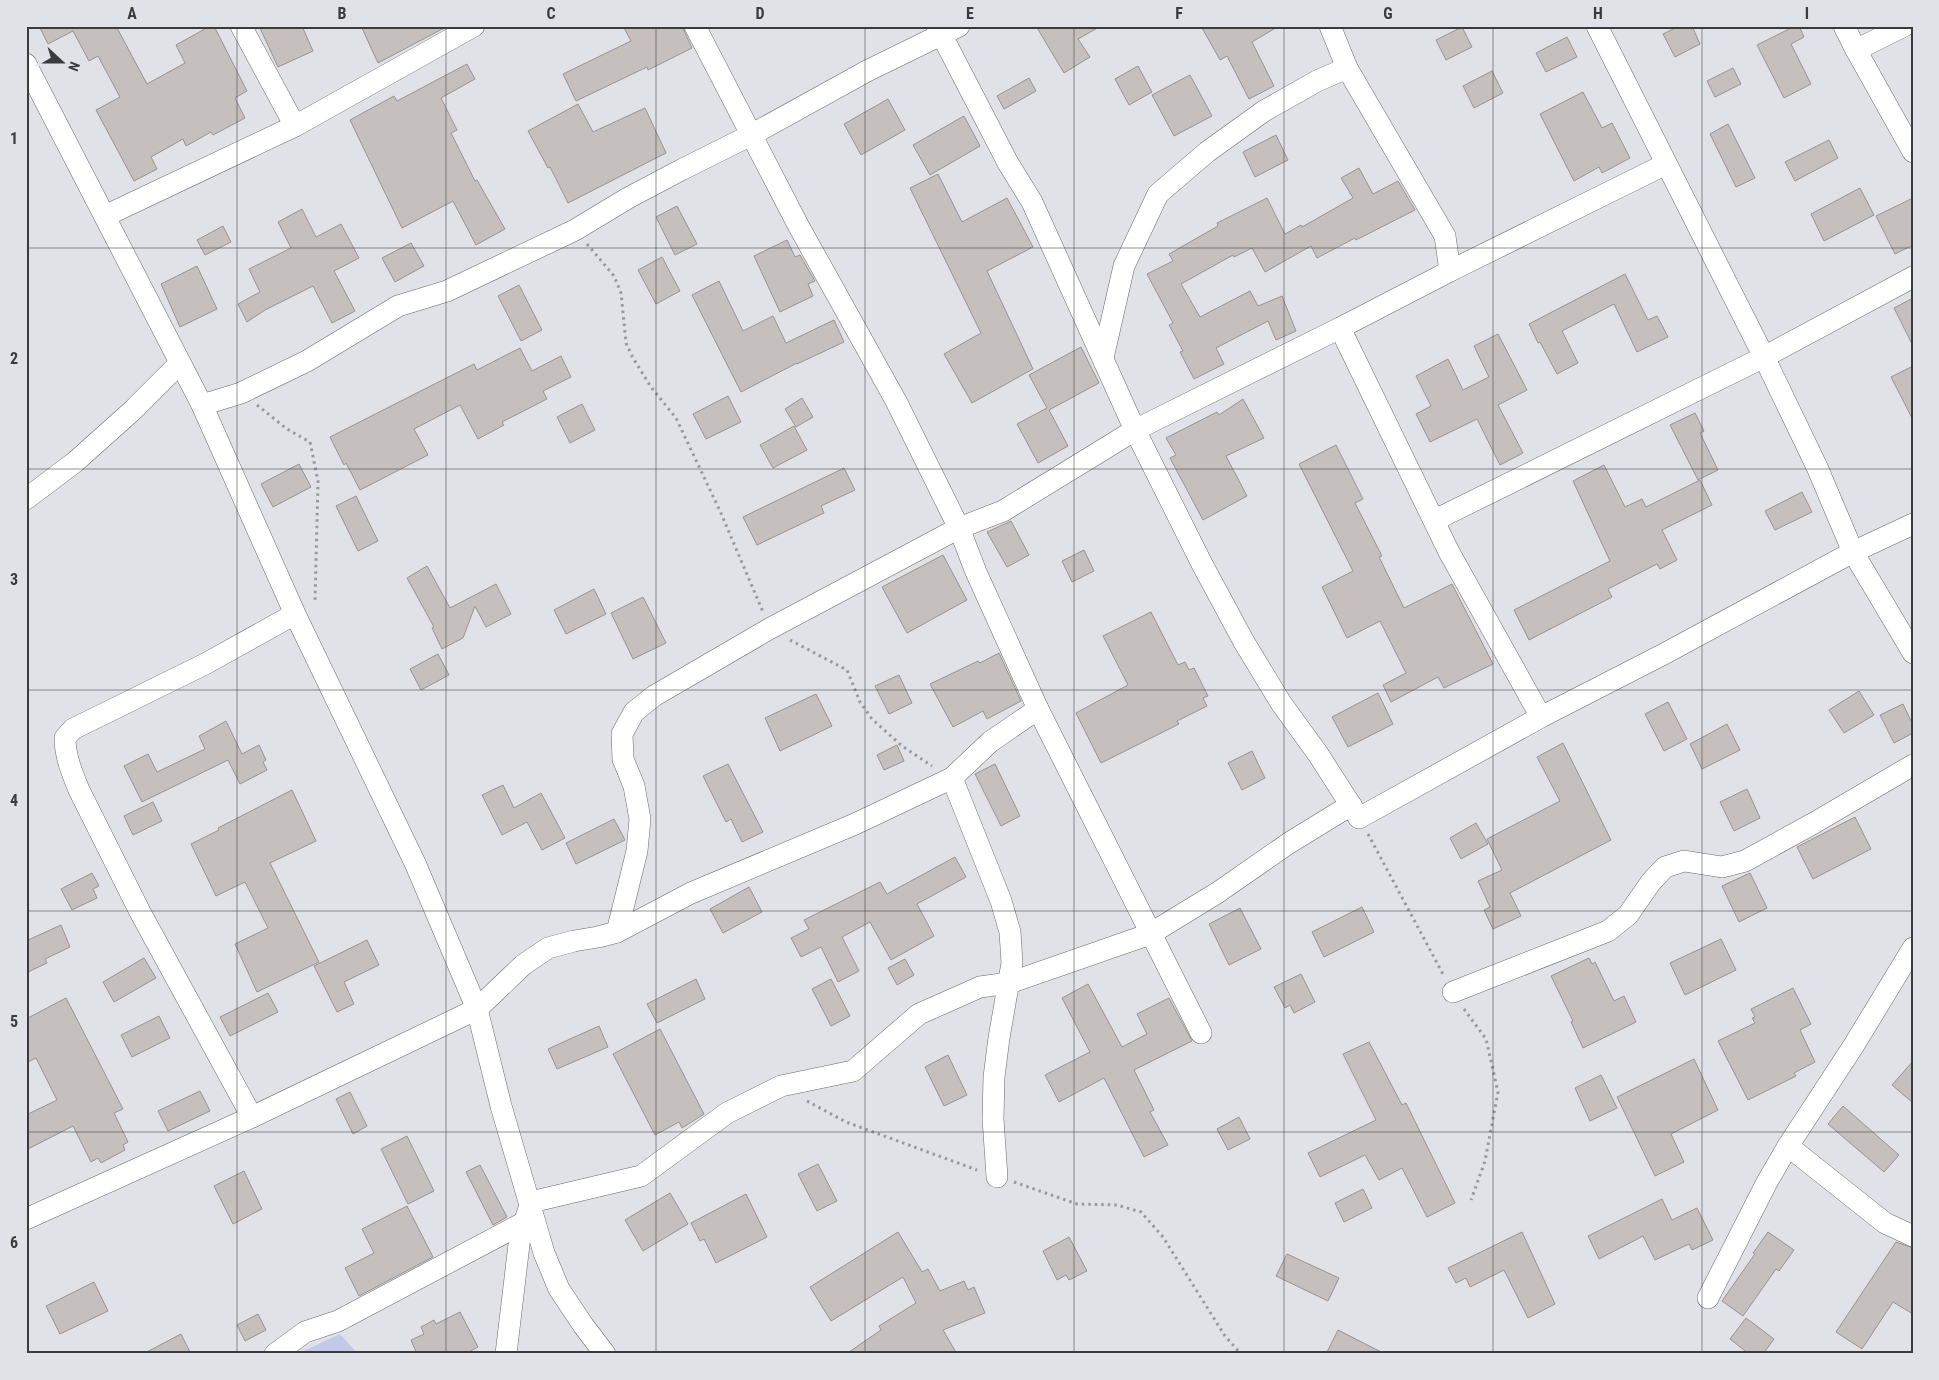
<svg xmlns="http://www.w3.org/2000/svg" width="1939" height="1380" viewBox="0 0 1939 1380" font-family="'Roboto Condensed',sans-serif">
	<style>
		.green { fill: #c3c9e9 }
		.building { fill: #c5c0bd; stroke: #989390 }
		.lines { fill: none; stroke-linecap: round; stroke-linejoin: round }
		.minor-casing { stroke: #68696e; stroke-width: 22 }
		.path { stroke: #99999d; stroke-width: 3; stroke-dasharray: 2.5 4; stroke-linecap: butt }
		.minor { stroke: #fff; stroke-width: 21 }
		.grid { fill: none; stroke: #3b3b3d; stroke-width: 1; stroke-opacity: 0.55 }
		.neatline { fill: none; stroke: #3b3b3d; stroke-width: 2 }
		.grid-label { font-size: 16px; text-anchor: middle; font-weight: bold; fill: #3b3b3d }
	</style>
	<rect width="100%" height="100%" fill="#e1e2e7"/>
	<polygon class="green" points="340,1334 358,1354 296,1354 297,1354"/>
	<g class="building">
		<polygon points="39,26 116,26 147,84 185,63 176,45 210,26 214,26 247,91 235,98 245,118 213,135 211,132 186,146 183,139 151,157 157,169 134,181 96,110 120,97 98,56 89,61 73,31 48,44"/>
		<polygon points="259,26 302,26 313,51 278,67"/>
		<polygon points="361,26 448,26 378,63"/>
		<polygon points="623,26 682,26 692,48 648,70 647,67 576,101 563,74 631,41"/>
		<polygon points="1036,26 1101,26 1078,39 1090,57 1064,73"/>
		<polygon points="1201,26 1279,26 1252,42 1274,86 1249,99 1227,56 1220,60"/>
		<polygon points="1679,26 1692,26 1700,44 1675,57 1663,34"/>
		<polygon points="1795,26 1799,26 1804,37 1791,44 1811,84 1784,98 1757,45"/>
		<polygon points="1462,27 1472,47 1446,60 1436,40"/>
		<polygon points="1567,37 1577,57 1546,72 1536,53"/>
		<polygon points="467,64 475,79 441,98 457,130 451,133 475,181 477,180 505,229 476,245 453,201 402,228 350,120 394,96 397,101"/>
		<polygon points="1138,66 1152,92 1129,105 1115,79"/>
		<polygon points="1733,68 1741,84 1715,97 1707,81"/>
		<polygon points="1492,71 1503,93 1474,108 1463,86"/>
		<polygon points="1190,75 1212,116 1174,136 1152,95"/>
		<polygon points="1029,78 1036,91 1004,109 997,96"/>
		<polygon points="1583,92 1602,128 1612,123 1630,158 1602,173 1599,167 1574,181 1540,114"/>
		<polygon points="888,99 905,130 861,155 844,124"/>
		<polygon points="578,104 593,132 645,108 666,153 568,203 550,167 548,168 528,131"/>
		<polygon points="964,116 980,146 930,175 913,145"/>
		<polygon points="1728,124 1755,178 1736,187 1710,134"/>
		<polygon points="1276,135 1288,160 1255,177 1243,152"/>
		<polygon points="1829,140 1838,158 1795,181 1785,162"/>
		<polygon points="1359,168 1373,194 1398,181 1415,210 1356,240 1355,238 1317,258 1311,246 1265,272 1252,248 1234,257 1233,255 1181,284 1200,317 1250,291 1258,306 1282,296 1296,331 1276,340 1268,321 1216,348 1224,364 1194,379 1180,352 1183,351 1169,325 1173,323 1147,274 1173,261 1169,254 1218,226 1217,223 1267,198 1285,234 1301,225 1302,227 1353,198 1341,178"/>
		<polygon points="938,174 962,222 1007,198 1033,247 987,271 1033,369 972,403 944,354 981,333 910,188"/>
		<polygon points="1860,188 1874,215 1824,241 1811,214"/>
		<polygon points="1913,198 1913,245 1895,254 1876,216"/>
		<polygon points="677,206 697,244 675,255 656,217"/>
		<polygon points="302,209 316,237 341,224 359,258 334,271 355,311 332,323 313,286 265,310 247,322 238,304 260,292 249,269 291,248 278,222"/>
		<polygon points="223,226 231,242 205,255 197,240"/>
		<polygon points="787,240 795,257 800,255 815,281 808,284 813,296 780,312 754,256"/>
		<polygon points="411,243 424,266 395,282 382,258"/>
		<polygon points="662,257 680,291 656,304 638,270"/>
		<polygon points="197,266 217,309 180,327 161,284"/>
		<polygon points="1625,274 1648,320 1657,316 1668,337 1637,352 1614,304 1562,331 1578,363 1557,374 1540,342 1538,343 1529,324"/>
		<polygon points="719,281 743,331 773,316 786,343 834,320 844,342 797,364 797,363 741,392 692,295"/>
		<polygon points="519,285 542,330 521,341 498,296"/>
		<polygon points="1913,298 1913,346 1894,308"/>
		<polygon points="1498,334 1527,390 1498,405 1523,453 1500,465 1477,419 1430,442 1416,414 1431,406 1416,376 1448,359 1463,390 1489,377 1474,346"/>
		<polygon points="1081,347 1099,383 1049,410 1068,446 1038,463 1017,424 1047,408 1029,375"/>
		<polygon points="520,348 532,371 561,356 571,377 543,391 547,399 502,422 504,425 478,439 460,405 414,429 428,455 360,490 346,463 344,465 330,437 474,364 477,370"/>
		<polygon points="1913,366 1913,420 1891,377"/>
		<polygon points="728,396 741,422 706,439 693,414"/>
		<polygon points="802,398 813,417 796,427 785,409"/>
		<polygon points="1243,399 1264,438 1226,456 1247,496 1203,520 1170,458 1176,455 1166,438 1217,412 1219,415"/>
		<polygon points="582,404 595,430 570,443 557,417"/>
		<polygon points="1695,413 1704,431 1700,433 1718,470 1698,480 1670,425"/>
		<polygon points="794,426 807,450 773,468 760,445"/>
		<polygon points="1336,445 1363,499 1355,503 1382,556 1379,557 1404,608 1452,584 1493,664 1444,688 1438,677 1391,702 1383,685 1406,673 1380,621 1347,638 1322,587 1353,571 1299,464"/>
		<polygon points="299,464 311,487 273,507 261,484"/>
		<polygon points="1604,465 1625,507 1642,499 1646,507 1700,480 1712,505 1662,530 1677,560 1660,569 1657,564 1608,589 1612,597 1529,640 1514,610 1610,561 1573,481"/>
		<polygon points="844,468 855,490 821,506 824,513 757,545 743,517"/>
		<polygon points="1802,492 1812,512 1775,530 1765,511"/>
		<polygon points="356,496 378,541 358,551 336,506"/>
		<polygon points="1011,521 1029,555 1007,567 987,532"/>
		<polygon points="1084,550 1094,571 1072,582 1062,561"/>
		<polygon points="943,555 967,600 907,633 882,587"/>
		<polygon points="427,566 450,608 496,584 511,614 486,627 475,606 463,638 442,649 432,628 434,627 407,578"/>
		<polygon points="594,589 606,614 566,634 554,610"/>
		<polygon points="643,597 666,643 633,659 611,613"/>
		<polygon points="1151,612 1178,665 1185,662 1189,670 1194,668 1208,696 1203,698 1207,706 1177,721 1179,724 1101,763 1076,713 1128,685 1103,636"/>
		<polygon points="999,653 1021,701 987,719 983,711 953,727 930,684 978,661 980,663"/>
		<polygon points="438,654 449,675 421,690 410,669"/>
		<polygon points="899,675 912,703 889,714 875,686"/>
		<polygon points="1859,691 1874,715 1844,733 1829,710"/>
		<polygon points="1378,693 1393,724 1348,747 1332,717"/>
		<polygon points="816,694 832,726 780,751 765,718"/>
		<polygon points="1668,702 1687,739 1664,751 1645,714"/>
		<polygon points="1903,704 1913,725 1913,733 1894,743 1880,715"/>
		<polygon points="226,721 242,754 259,745 266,760 263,762 267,770 240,784 228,760 142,802 124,766 148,754 157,772 205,749 199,736"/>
		<polygon points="1727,724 1740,750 1702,769 1690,744"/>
		<polygon points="1563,743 1611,840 1510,893 1521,916 1493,929 1484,910 1490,907 1478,881 1502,870 1487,839 1560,801 1537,757"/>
		<polygon points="897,745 904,761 884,770 877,755"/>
		<polygon points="1252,751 1265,778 1242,790 1228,763"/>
		<polygon points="728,764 763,832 742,842 731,819 726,822 703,776"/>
		<polygon points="995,764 1020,816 1001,826 975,774"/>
		<polygon points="503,785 514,808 541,793 565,838 542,850 527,822 502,835 482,795"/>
		<polygon points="1747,789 1760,818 1734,831 1720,802"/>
		<polygon points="292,790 316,841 270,863 319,962 257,992 235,944 268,928 245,882 216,896 191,844 219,830 218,828"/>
		<polygon points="153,802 162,821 133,835 124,816"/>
		<polygon points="1855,817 1871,849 1813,879 1797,847"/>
		<polygon points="614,819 625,840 576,864 566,843"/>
		<polygon points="1476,823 1488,844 1461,859 1450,838"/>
		<polygon points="955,857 966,877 917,904 934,936 891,960 870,922 842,937 859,971 838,982 821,947 801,957 791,938 809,929 804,920 880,882 887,894"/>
		<polygon points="92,873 99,886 93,889 97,898 72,910 61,889"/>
		<polygon points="1750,873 1767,908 1739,922 1722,886"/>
		<polygon points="749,887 762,912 723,933 710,909"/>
		<polygon points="1362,907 1374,932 1324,957 1312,932"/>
		<polygon points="1240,908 1261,949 1229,965 1209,924"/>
		<polygon points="61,925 70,947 45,959 47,963 26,973 26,941"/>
		<polygon points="1721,939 1736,970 1685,995 1670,963"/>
		<polygon points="367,940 379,965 344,982 354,1004 337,1012 314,966"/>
		<polygon points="144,958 156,978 114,1002 103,982"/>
		<polygon points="1589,958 1592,964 1595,962 1614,1001 1624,996 1636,1022 1583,1048 1571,1022 1573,1021 1551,976"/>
		<polygon points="905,959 914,975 897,985 888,968"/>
		<polygon points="1301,974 1315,1002 1294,1013 1290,1005 1285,1008 1274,987"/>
		<polygon points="696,979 705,999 657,1023 647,1004"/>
		<polygon points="831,979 850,1016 831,1026 812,989"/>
		<polygon points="1088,984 1122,1047 1147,1034 1137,1014 1169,998 1192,1041 1134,1070 1154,1110 1150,1112 1168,1145 1144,1157 1104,1078 1059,1102 1045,1075 1090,1052 1062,998"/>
		<polygon points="1793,988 1811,1024 1800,1030 1815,1062 1794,1073 1796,1076 1748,1100 1718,1041 1755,1023 1752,1018 1755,1017 1751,1009"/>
		<polygon points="268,993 278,1012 230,1036 220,1017"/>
		<polygon points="66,998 123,1109 114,1113 128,1142 123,1145 125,1150 101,1163 98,1158 91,1162 73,1126 26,1150 26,1115 57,1100 36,1058 26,1063 26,1019"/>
		<polygon points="159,1016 170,1038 132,1057 121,1035"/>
		<polygon points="599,1026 608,1047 557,1069 548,1049"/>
		<polygon points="660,1029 704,1114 682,1128 679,1122 655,1135 613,1054"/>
		<polygon points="1369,1042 1402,1105 1406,1103 1455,1203 1427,1217 1402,1168 1379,1180 1365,1155 1320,1177 1308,1153 1376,1120 1343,1054"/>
		<polygon points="948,1055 967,1095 944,1106 925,1067"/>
		<polygon points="1694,1059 1718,1110 1671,1134 1684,1162 1655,1176 1617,1097"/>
		<polygon points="1913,1061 1913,1103 1892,1085"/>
		<polygon points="1601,1075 1617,1108 1590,1121 1575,1088"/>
		<polygon points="200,1091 210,1111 168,1131 158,1111"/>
		<polygon points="350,1092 367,1126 353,1134 336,1099"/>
		<polygon points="1843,1106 1899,1155 1884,1172 1828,1124"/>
		<polygon points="1239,1117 1250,1139 1228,1150 1217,1129"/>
		<polygon points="407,1136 434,1191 408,1204 381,1149"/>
		<polygon points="818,1164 837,1201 817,1211 798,1174"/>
		<polygon points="480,1165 507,1217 493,1225 466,1172"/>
		<polygon points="244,1171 262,1209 233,1224 214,1186"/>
		<polygon points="1363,1189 1372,1208 1344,1222 1335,1203"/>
		<polygon points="670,1193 688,1224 643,1251 625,1220"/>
		<polygon points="746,1194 767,1237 716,1263 704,1239 700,1241 691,1223"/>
		<polygon points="1662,1199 1672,1220 1697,1208 1713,1240 1692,1250 1689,1244 1655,1260 1643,1236 1599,1259 1588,1236"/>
		<polygon points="407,1206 433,1257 359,1296 345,1268 374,1253 362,1229"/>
		<polygon points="898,1232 922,1272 928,1269 940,1291 964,1281 968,1290 974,1287 985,1313 943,1330 957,1354 846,1354 881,1330 879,1326 916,1303 903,1277 831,1321 810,1287"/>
		<polygon points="1522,1232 1555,1304 1528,1318 1504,1270 1470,1287 1466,1278 1456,1283 1448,1268"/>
		<polygon points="1768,1232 1794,1250 1779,1271 1776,1269 1743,1316 1722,1301 1755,1254 1753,1253"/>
		<polygon points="1069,1237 1087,1271 1069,1280 1066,1275 1057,1280 1043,1251"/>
		<polygon points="1896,1242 1913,1248 1913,1314 1893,1302 1862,1349 1836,1332"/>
		<polygon points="1287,1254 1339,1278 1328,1301 1276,1276"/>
		<polygon points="94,1282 108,1311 60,1334 46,1306"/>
		<polygon points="460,1312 478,1347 465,1354 417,1354 411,1340 424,1334 421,1327 434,1320 436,1324"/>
		<polygon points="258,1314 266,1330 245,1341 237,1325"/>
		<polygon points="1746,1318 1774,1339 1763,1354 1749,1354 1730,1339"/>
		<polygon points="1338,1330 1385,1354 1326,1354"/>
		<polygon points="181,1334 191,1354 143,1354"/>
	</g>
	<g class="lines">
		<defs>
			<g id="minor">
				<polyline points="241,26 295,126"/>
				<polyline points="695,26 798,225 896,401 959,528 976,572 1038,709 1201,1033"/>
				<polyline points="937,26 1008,163 1032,202 1135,430 1202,564 1244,642 1281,703 1318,754 1359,818 1541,717 1662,655 1853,552 1913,524"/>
				<polyline points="1330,26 1347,68 1445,236 1450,271 1340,328 1449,552 1541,717"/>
				<polyline points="1597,26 1764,357 1817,467 1853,552 1913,653"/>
				<polyline points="1844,26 1856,50 1913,152"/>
				<polyline points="1856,50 1904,26"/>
				<polyline points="26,64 202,405 295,614 415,863 477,1009 501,1106 544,1253 559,1289 583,1325 605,1354"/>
				<polyline points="105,216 295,126 474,26"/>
				<polyline points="1450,271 1666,164"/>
				<polyline points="1103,358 1124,266 1158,194 1207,152 1264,111 1317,81 1347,68"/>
				<polyline points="202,405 241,393 307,361 398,306 447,291 575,230 628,198 681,170 751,135 867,71 959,26"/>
				<polyline points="26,499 75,462 132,411 180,363"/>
				<polyline points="1435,520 1764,357 1913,277"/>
				<polyline points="952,778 1001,901 1010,932 1012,963 999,1038 994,1077 993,1119 997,1177"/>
				<polyline points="617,932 637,851 640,819 634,786 623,759 622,734 634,712 654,696 769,629 959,528 1003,511 1135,430 1340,328"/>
				<polyline points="1453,992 1608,931 1628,915 1651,882 1665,867 1684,861 1722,867 1745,861 1814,823 1913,765"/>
				<path d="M252,1117L140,912L79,790C72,773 65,756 65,738L73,729L205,664L295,614"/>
				<polyline points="1788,1146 1885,1223 1913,1236"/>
				<polyline points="26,1219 252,1117 477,1009 523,965 548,948 574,941 598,937 617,932 691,893 855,824 952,778 990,742 1038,709"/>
				<polyline points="1708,1298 1767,1182 1788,1146 1854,1045 1913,948"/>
				<polyline points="275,1354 305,1332 338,1321 525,1222"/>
				<polyline points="506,1354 520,1236 531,1202 641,1176 727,1113 781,1086 853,1071 919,1014 980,987 1009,983 1150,934 1217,893 1289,843 1351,805"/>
			</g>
		</defs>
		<use href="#minor" class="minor-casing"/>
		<g class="path">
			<polyline points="587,244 614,276 621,293 626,343 633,358 651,387 676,418 720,511 763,612"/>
			<polyline points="257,405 287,429 310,442 318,481 315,602"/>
			<polyline points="790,640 847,670 860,702 872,719 902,746 932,766"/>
			<polyline points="1368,834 1444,976"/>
			<polyline points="1464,1009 1486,1039 1498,1092 1485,1161 1471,1200"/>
			<polyline points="807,1101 846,1122 977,1170"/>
			<polyline points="1014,1182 1077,1204 1117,1205 1141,1212 1163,1237 1225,1336 1241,1354"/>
		</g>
		<use href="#minor" class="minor"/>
	</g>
	<path class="grid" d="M237,26V1354M446,26V1354M656,26V1354M865,26V1354M1074,26V1354M1284,26V1354M1493,26V1354M1702,26V1354M26,248H1913M26,469H1913M26,690H1913M26,911H1913M26,1132H1913"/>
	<rect width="1939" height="1380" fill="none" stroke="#e1e2e7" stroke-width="55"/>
	<g transform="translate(62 62) rotate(111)" stroke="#e1e2e7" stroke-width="4" paint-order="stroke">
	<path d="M0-4L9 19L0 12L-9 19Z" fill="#3b3b3d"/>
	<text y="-8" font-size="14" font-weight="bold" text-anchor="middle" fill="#3b3b3d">N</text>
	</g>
	<rect x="28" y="28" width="1884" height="1324" class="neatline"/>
	<g class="grid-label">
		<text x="132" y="19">A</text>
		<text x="342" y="19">B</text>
		<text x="551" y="19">C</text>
		<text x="760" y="19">D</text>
		<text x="970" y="19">E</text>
		<text x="1179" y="19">F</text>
		<text x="1388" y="19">G</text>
		<text x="1598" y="19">H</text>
		<text x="1807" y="19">I</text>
		<text x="14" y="144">1</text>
		<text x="14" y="364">2</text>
		<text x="14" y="585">3</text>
		<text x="14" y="806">4</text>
		<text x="14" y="1027">5</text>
		<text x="14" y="1248">6</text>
	</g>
</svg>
